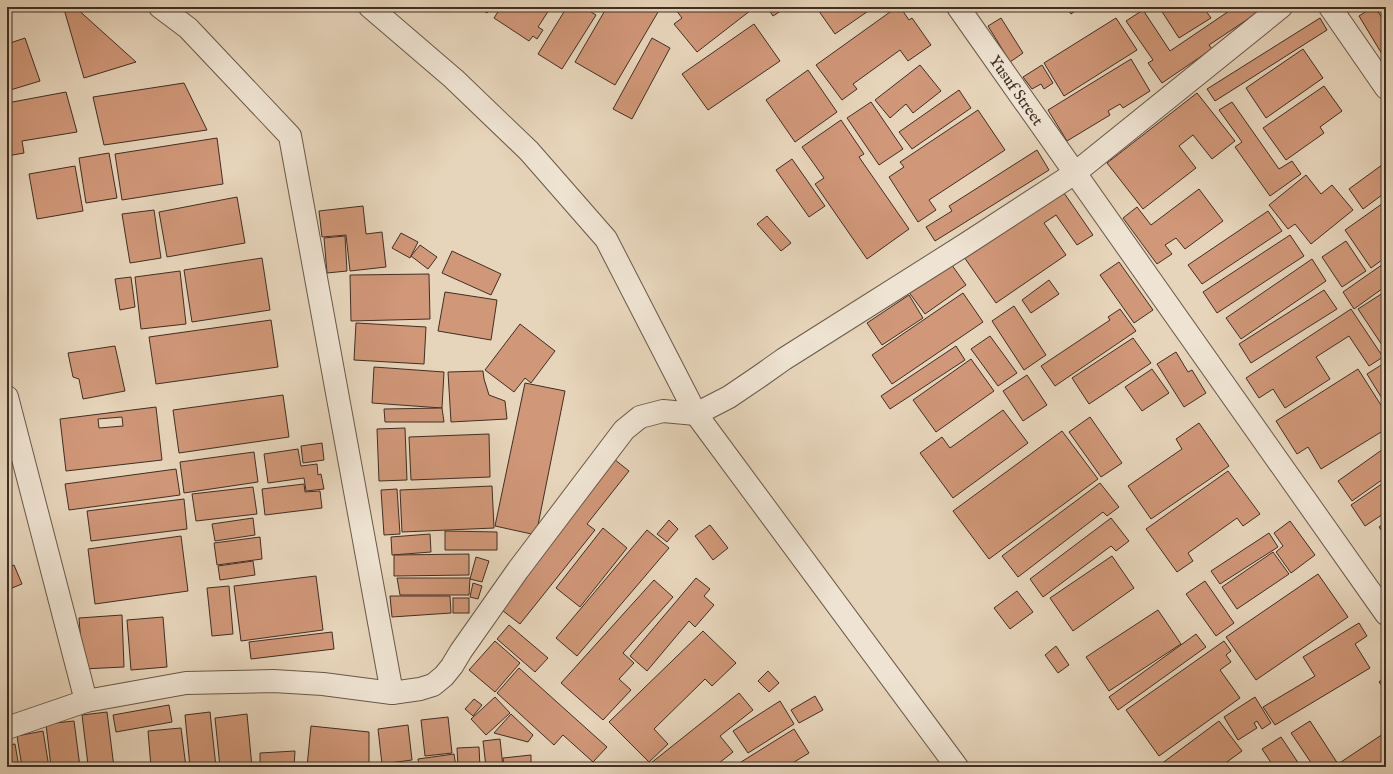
<svg xmlns="http://www.w3.org/2000/svg" width="1393" height="774" viewBox="0 0 1393 774" font-family="'IM FELL English',serif">
	<style>
		.building { fill: #d09778; stroke: #402e23; fill-rule: evenodd }
		.lines { fill: none; stroke-linecap: round; stroke-linejoin: round }
		.street-casing { stroke: #6a5849; stroke-width: 24 }
		.street { stroke: #efe4d3; stroke-width: 22 }
		.labels { text-anchor: middle; stroke-width: 3; stroke-linejoin: round; paint-order: stroke }
		.street-label { font-size: 16px; fill: #402e23; stroke: #efe4d3 }
	</style>
	<rect width="100%" height="100%" fill="#e7d5bb"/>
	<filter id="stains"><feTurbulence type="fractalNoise" baseFrequency=".005" numOctaves="4"/><feColorMatrix values="0 0 0 0 .2 0 0 0 0 .09 0 0 0 0 .02 0 0 0 .5 -.17"/></filter>
	<radialGradient id="worn" r=".72"><stop offset=".6" stop-color="#630" stop-opacity="0"/><stop offset="1" stop-color="#630" stop-opacity=".3"/></radialGradient>
	<g class="building">
		<polygon points="7,7 24,7 7,12"/>
		<polygon points="67,7 75,7 136,62 84,78 64,9"/>
		<polygon points="478,7 492,7 487,13"/>
		<polygon points="501,7 551,7 538,27 543,30 537,39 533,36 529,41 494,18"/>
		<polygon points="567,7 583,7 596,15 562,69 538,54"/>
		<polygon points="607,7 661,7 615,85 575,62"/>
		<polygon points="680,7 755,7 697,52 674,24 682,18 676,10"/>
		<polygon points="767,7 787,7 773,16"/>
		<polygon points="816,7 874,7 835,34"/>
		<polygon points="897,7 900,7 909,20 912,18 931,45 908,61 900,50 853,84 857,89 842,100 816,65"/>
		<polygon points="1066,7 1081,7 1071,14"/>
		<polygon points="1159,7 1203,7 1211,18 1179,38"/>
		<polygon points="1235,7 1266,7 1209,45 1212,49 1162,83 1148,63 1153,60 1126,21 1143,10 1170,51"/>
		<polygon points="1373,7 1375,7 1386,24 1385,59 1359,16"/>
		<polygon points="1001,18 1023,53 1010,62 988,26"/>
		<polygon points="1116,18 1137,50 1064,96 1044,63"/>
		<polygon points="1320,18 1327,30 1215,101 1207,89"/>
		<polygon points="754,24 780,61 708,110 682,74"/>
		<polygon points="25,38 40,81 7,91 7,44"/>
		<polygon points="652,38 670,48 632,119 613,109"/>
		<polygon points="1303,49 1323,78 1266,118 1246,88"/>
		<polygon points="1131,59 1150,91 1123,108 1120,104 1108,111 1110,115 1067,141 1048,110"/>
		<polygon points="920,65 941,91 913,113 906,104 890,118 875,100"/>
		<polygon points="1042,65 1053,83 1044,89 1041,84 1032,89 1023,77"/>
		<polygon points="808,70 837,112 795,142 766,100"/>
		<polygon points="184,83 207,130 104,145 93,97"/>
		<polygon points="1324,86 1342,111 1320,127 1324,133 1286,160 1263,128"/>
		<polygon points="959,90 971,108 912,149 899,132"/>
		<polygon points="66,92 77,132 22,141 24,153 7,156 7,103"/>
		<polygon points="1197,93 1235,141 1212,159 1193,135 1179,146 1196,168 1143,209 1107,163"/>
		<polygon points="871,102 903,149 879,165 847,118"/>
		<polygon points="1232,102 1279,169 1292,161 1301,174 1270,196 1235,147 1242,142 1219,110"/>
		<polygon points="978,110 1005,150 929,200 936,210 918,222 889,177 904,167 900,162"/>
		<polygon points="841,120 864,154 859,157 909,229 867,259 815,184 824,178 802,147"/>
		<polygon points="217,138 223,184 122,200 115,154"/>
		<polygon points="1037,150 1049,170 935,241 926,227 952,211 949,206"/>
		<polygon points="109,153 117,198 86,203 79,158"/>
		<polygon points="792,159 825,206 809,217 776,170"/>
		<polygon points="1386,162 1386,192 1363,209 1349,189"/>
		<polygon points="75,166 83,211 37,219 29,174"/>
		<polygon points="1306,175 1321,194 1332,185 1353,210 1311,244 1295,224 1288,229 1269,205"/>
		<polygon points="1199,189 1223,221 1185,249 1176,238 1165,245 1172,254 1157,264 1123,218 1137,207 1151,225"/>
		<polygon points="1062,190 1093,235 1077,245 1056,215 1044,223 1066,255 996,303 964,257"/>
		<polygon points="237,197 245,243 167,257 159,212"/>
		<polygon points="1386,201 1386,257 1371,268 1345,230"/>
		<polygon points="363,206 366,234 382,232 386,267 350,271 346,235 322,237 319,211"/>
		<polygon points="154,210 161,258 130,263 122,214"/>
		<polygon points="1268,211 1282,231 1202,284 1188,265"/>
		<polygon points="767,216 791,243 781,251 757,224"/>
		<polygon points="401,233 418,242 410,258 392,248"/>
		<polygon points="1290,235 1304,256 1217,313 1203,292"/>
		<polygon points="345,236 347,271 327,273 324,238"/>
		<polygon points="1346,241 1366,271 1342,287 1322,257"/>
		<polygon points="420,245 437,257 428,269 411,256"/>
		<polygon points="452,251 501,274 491,295 442,273"/>
		<polygon points="262,258 270,310 192,322 184,270"/>
		<polygon points="1312,259 1326,281 1241,339 1226,318"/>
		<polygon points="949,261 966,285 925,314 908,291"/>
		<polygon points="1119,262 1153,310 1134,323 1100,275"/>
		<polygon points="1386,262 1386,286 1354,309 1343,292"/>
		<polygon points="180,271 186,324 141,329 135,277"/>
		<polygon points="429,274 430,319 351,321 350,275"/>
		<polygon points="131,277 135,307 120,310 115,279"/>
		<polygon points="1049,280 1059,294 1031,313 1022,300"/>
		<polygon points="1324,290 1337,309 1251,363 1239,344"/>
		<polygon points="1386,291 1386,351 1358,309"/>
		<polygon points="445,292 497,300 491,340 438,331"/>
		<polygon points="963,293 983,322 892,384 872,355"/>
		<polygon points="909,295 923,318 882,345 867,323"/>
		<polygon points="1014,306 1046,355 1024,370 992,321"/>
		<polygon points="1120,309 1136,331 1055,386 1041,366 1110,320 1108,317"/>
		<polygon points="1351,309 1383,357 1369,366 1349,336 1316,357 1330,379 1285,408 1273,389 1259,398 1246,378"/>
		<polygon points="271,320 278,367 156,384 149,337"/>
		<polygon points="356,323 426,327 424,364 354,360"/>
		<polygon points="520,324 555,351 531,383 525,378 514,392 485,370"/>
		<polygon points="990,336 1017,373 998,386 971,349"/>
		<polygon points="1133,338 1151,363 1089,404 1072,378"/>
		<polygon points="115,346 125,391 83,399 79,379 73,377 68,353"/>
		<polygon points="956,346 965,360 890,409 881,396"/>
		<polygon points="1176,352 1188,372 1192,370 1206,393 1184,407 1157,364"/>
		<polygon points="971,359 994,391 936,432 913,400"/>
		<polygon points="1386,362 1386,405 1367,374"/>
		<polygon points="374,367 444,372 442,408 372,403"/>
		<polygon points="1152,369 1169,393 1142,411 1125,387"/>
		<polygon points="1358,369 1386,413 1386,429 1321,469 1308,447 1297,454 1276,421"/>
		<polygon points="483,371 484,379 489,395 505,401 507,419 451,422 448,372"/>
		<polygon points="1027,375 1047,405 1023,421 1003,391"/>
		<polygon points="525,383 565,391 536,535 495,526"/>
		<polygon points="283,395 289,437 179,453 173,410"/>
		<path d="M156,407L162,460L66,471L60,419ZM122,417L123,426L99,428L98,419Z"/>
		<polygon points="442,408 444,422 385,422 384,409"/>
		<polygon points="1003,410 1028,443 953,498 920,453 942,437 950,448"/>
		<polygon points="1090,417 1122,463 1101,477 1069,432"/>
		<polygon points="1199,423 1229,466 1151,519 1128,486 1182,449 1176,439"/>
		<polygon points="405,428 407,480 379,481 377,429"/>
		<polygon points="1062,431 1098,479 989,559 953,511"/>
		<polygon points="489,434 490,477 411,480 409,437"/>
		<polygon points="322,443 324,460 303,463 301,446"/>
		<polygon points="1386,447 1386,477 1352,501 1338,481"/>
		<polygon points="298,449 301,466 317,464 318,475 321,474 324,489 306,491 304,478 268,483 264,454"/>
		<polygon points="254,452 258,482 184,493 180,462"/>
		<polygon points="614,459 629,471 587,524 595,530 520,624 498,607"/>
		<polygon points="176,469 180,495 69,510 65,484"/>
		<polygon points="1228,471 1260,514 1243,526 1237,518 1188,553 1193,561 1177,572 1146,529"/>
		<polygon points="1386,481 1386,512 1365,526 1351,505"/>
		<polygon points="1100,483 1119,507 1107,516 1103,512 1018,577 1002,556"/>
		<polygon points="304,484 305,492 320,491 322,508 265,515 262,489"/>
		<polygon points="492,486 494,528 402,532 400,490"/>
		<polygon points="253,487 257,514 196,521 192,494"/>
		<polygon points="397,489 400,534 384,535 381,490"/>
		<polygon points="184,499 187,529 91,541 87,511"/>
		<polygon points="253,518 255,535 215,541 212,524"/>
		<polygon points="1111,518 1129,541 1116,551 1111,546 1043,597 1030,579"/>
		<polygon points="669,520 678,529 667,542 657,534"/>
		<polygon points="1290,521 1315,555 1291,573 1276,552 1283,546 1274,533"/>
		<polygon points="1386,522 1386,537 1379,527"/>
		<polygon points="710,525 728,548 713,560 695,536"/>
		<polygon points="603,528 627,548 580,607 556,588"/>
		<polygon points="647,530 669,548 577,656 556,638"/>
		<polygon points="445,531 497,532 497,550 445,550"/>
		<polygon points="1269,533 1278,547 1220,584 1211,571"/>
		<polygon points="430,534 431,552 392,555 391,537"/>
		<polygon points="181,536 188,591 95,604 88,549"/>
		<polygon points="260,537 262,559 217,565 214,543"/>
		<polygon points="1273,552 1289,574 1237,609 1222,587"/>
		<polygon points="469,554 469,575 394,576 394,555"/>
		<polygon points="1112,556 1134,588 1073,631 1050,598"/>
		<polygon points="476,557 489,561 482,582 470,579"/>
		<polygon points="253,561 255,575 220,580 218,566"/>
		<polygon points="14,565 22,584 7,590 7,568"/>
		<polygon points="1318,574 1348,617 1256,680 1226,637"/>
		<polygon points="316,576 323,630 241,641 234,586"/>
		<polygon points="397,578 470,578 469,595 400,595"/>
		<polygon points="696,578 710,589 704,596 714,605 695,627 689,621 647,671 630,656"/>
		<polygon points="654,580 673,597 623,653 634,663 619,679 631,690 603,720 561,683"/>
		<polygon points="1205,581 1234,623 1216,636 1186,594"/>
		<polygon points="473,583 482,586 478,599 470,597"/>
		<polygon points="229,586 233,634 212,636 207,588"/>
		<polygon points="1017,591 1033,612 1010,629 994,608"/>
		<polygon points="390,596 450,596 451,613 392,617"/>
		<rect x="453" y="598" width="16" height="15"/>
		<polygon points="1158,610 1181,644 1109,691 1086,657"/>
		<polygon points="122,615 124,667 83,669 79,618"/>
		<polygon points="163,617 167,667 131,670 127,620"/>
		<polygon points="1359,623 1367,636 1355,644 1370,668 1275,725 1263,707 1315,676 1303,657"/>
		<polygon points="509,625 548,658 535,672 497,639"/>
		<polygon points="703,631 736,663 712,686 705,679 654,729 668,744 649,762 609,722"/>
		<polygon points="332,632 334,649 251,659 249,642"/>
		<polygon points="1196,634 1206,647 1118,710 1109,697"/>
		<polygon points="495,641 520,663 495,692 469,670"/>
		<polygon points="1224,641 1231,651 1226,655 1231,662 1220,670 1240,698 1159,756 1126,710"/>
		<polygon points="1056,646 1069,665 1058,673 1045,655"/>
		<polygon points="519,668 607,747 593,762 563,735 554,745 497,693"/>
		<polygon points="768,671 779,683 769,692 758,681"/>
		<polygon points="1386,676 1386,691 1379,682"/>
		<polygon points="739,693 753,710 720,736 733,752 714,767 646,767"/>
		<polygon points="815,696 823,710 799,723 791,710"/>
		<polygon points="495,697 510,713 486,735 471,719"/>
		<polygon points="1255,697 1271,723 1262,729 1257,721 1254,723 1257,728 1238,740 1224,717"/>
		<polygon points="474,699 482,705 473,716 465,709"/>
		<polygon points="780,701 794,724 748,753 733,731"/>
		<polygon points="169,705 172,722 116,732 113,715"/>
		<polygon points="107,712 114,767 97,767 97,764 88,765 82,715"/>
		<polygon points="210,712 216,767 190,767 185,715"/>
		<polygon points="247,714 252,767 220,767 215,718"/>
		<polygon points="511,714 533,735 528,742 494,733"/>
		<polygon points="448,717 452,753 425,756 421,720"/>
		<polygon points="74,721 80,767 51,767 46,724"/>
		<polygon points="1219,721 1242,751 1220,767 1157,767"/>
		<polygon points="1310,721 1338,764 1386,732 1386,767 1314,767 1291,733"/>
		<polygon points="408,725 412,760 382,764 378,729"/>
		<polygon points="311,726 369,732 369,767 307,767"/>
		<polygon points="181,728 186,767 151,767 148,731"/>
		<polygon points="794,729 809,753 786,767 733,767"/>
		<polygon points="43,731 49,767 22,767 17,736"/>
		<polygon points="1281,737 1301,767 1274,767 1262,749"/>
		<polygon points="500,739 503,767 486,767 483,741"/>
		<polygon points="15,744 19,767 7,767 7,745"/>
		<polygon points="479,747 480,767 458,767 457,748"/>
		<polygon points="295,751 294,767 260,767 260,753"/>
		<polygon points="454,754 456,767 419,767 418,759"/>
		<polygon points="531,755 531,764 534,763 535,767 504,767 503,758"/>
		<rect x="554" y="766" width="43" height="1"/>
	</g>
	<g class="lines">
		<defs>
			<g id="street">
				<polyline points="160,7 188,28 290,136 392,693"/>
				<polyline points="370,7 454,79 529,151 606,239 696,414 957,767"/>
				<polyline points="958,7 1386,614"/>
				<polyline points="1330,7 1386,88"/>
				<polyline points="7,397 86,701"/>
				<polyline points="7,728 86,701 186,683 273,681 323,684 392,693 420,689 433,685 444,676 452,666 461,651 518,570 624,430 640,417 663,411 696,414 729,397 760,376 784,359 966,244 1075,173 1281,7"/>
			</g>
		</defs>
		<use href="#street" class="street-casing"/>
		<use href="#street" class="street"/>
	</g>
	<g class="labels">
		<g class="street-label">
			<text transform="translate(1017 90) rotate(55)" y="6">Yusuf Street</text>
		</g>
	</g>
	<rect width="1393" height="774" fill="none" stroke="#e7d5bb" stroke-width="24"/>
	<rect x="8" y="8" width="1377" height="758" fill="none" stroke="#402e23" stroke-width="2"/>
	<rect x="12" y="12" width="1369" height="750" fill="none" stroke="#402e23"/>
	<rect width="100%" height="100%" filter="url(#stains)"/>
	<rect width="100%" height="100%" fill="url(#worn)"/>
</svg>
